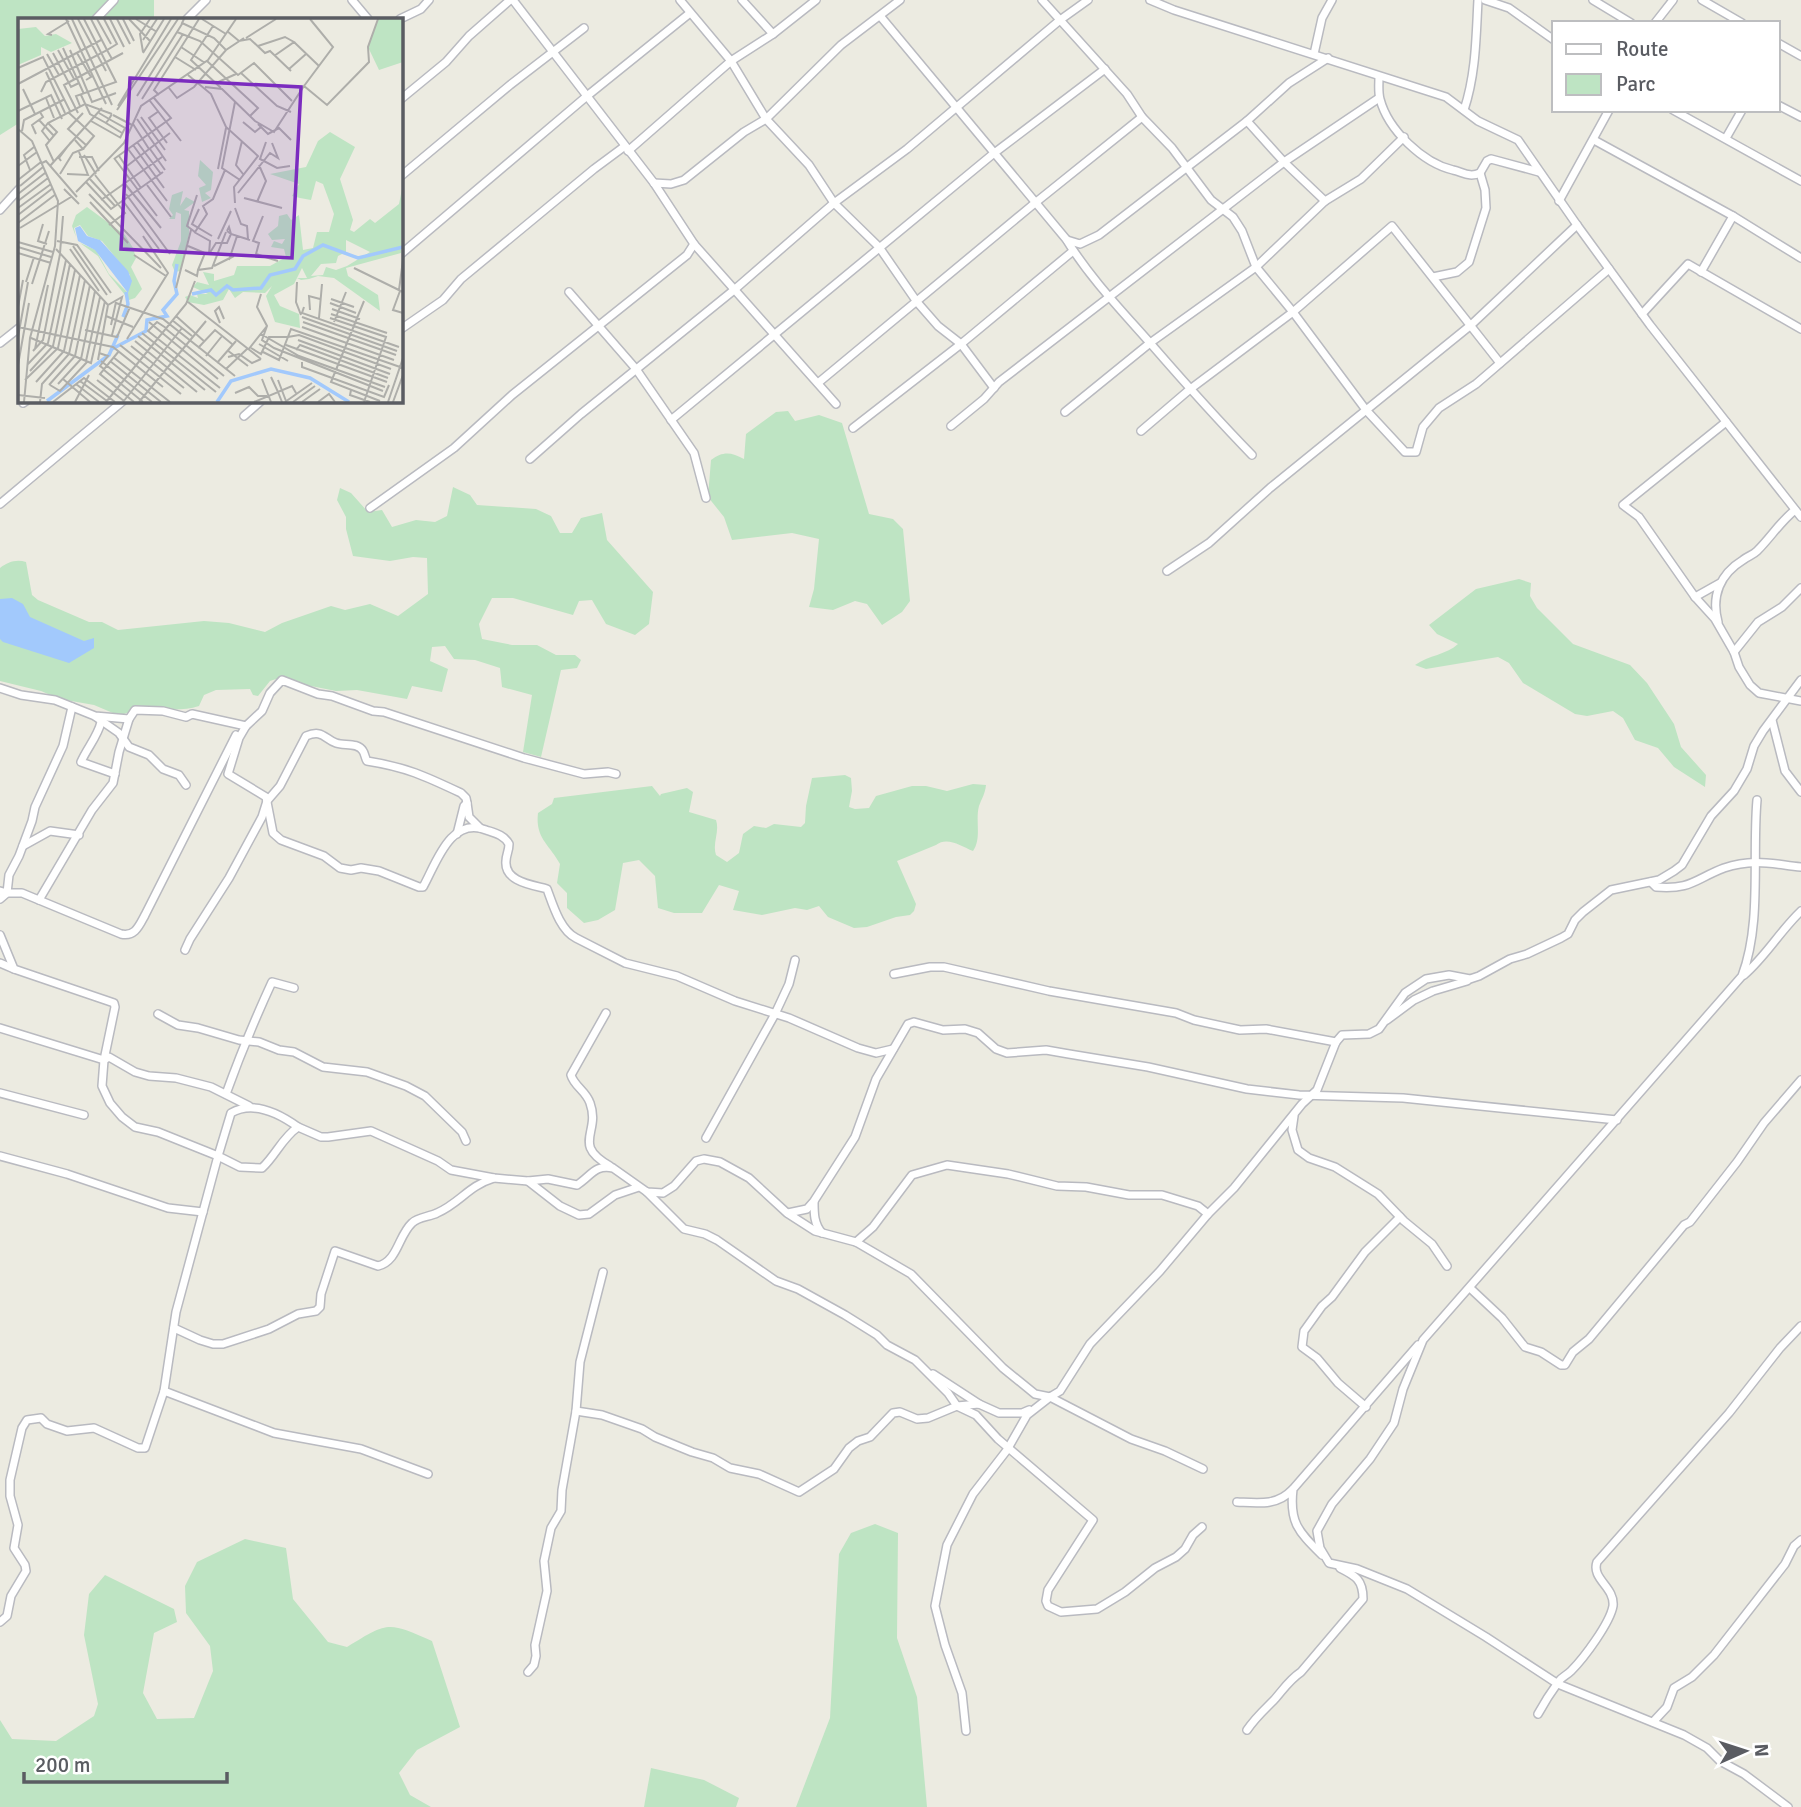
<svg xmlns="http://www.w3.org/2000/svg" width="1801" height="1807" viewBox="0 0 1801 1807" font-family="Signika,sans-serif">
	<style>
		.green { fill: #bee4c3 }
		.water { fill: #a2c9fc }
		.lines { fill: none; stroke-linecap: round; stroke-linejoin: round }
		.street-casing { stroke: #b9bac0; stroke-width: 10 }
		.street { stroke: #fff; stroke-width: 7 }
		.inset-river { fill: none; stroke: #a2c9fc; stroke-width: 3.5 }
		.inset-road { fill: none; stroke: #aeaeaa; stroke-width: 2 }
		.view { fill: #7b2cbf; fill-opacity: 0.15; stroke: #7b2cbf; stroke-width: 3.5 }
		.inset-edge { fill: none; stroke: #5a5c62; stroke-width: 3.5 }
	</style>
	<rect width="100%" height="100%" fill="#ecebe1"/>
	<g class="green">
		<polygon points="0,0 154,0 154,19 19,19 19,123 0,135"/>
		<path d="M788,411L795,421L819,415L842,423L869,514L893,519L903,529L910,601L902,612L882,625L867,604L855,601L833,610L809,607L814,589L819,539L792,533L732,540L724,517L708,497L711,460C723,451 731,452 744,459L746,434L776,412Z"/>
		<path d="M453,487L470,495L477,505L536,509L551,516L560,533H572L581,518L602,513L607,540L653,592L649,624L635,635L606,624L592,600L579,601L573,615L513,598H492L479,624L482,639L512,645H537L556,655H575L581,660L577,668L561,670L541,757L523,752L532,695L502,687L500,668L475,660L454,659L445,646L432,647L430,661L448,669L442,692L412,686L407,699L357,690L336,691L276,679L270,681L258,696L253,695L250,689L216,690L204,695L199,706C173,715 146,702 120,716L94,705L60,699L41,691L0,681V568C8,562 16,559 26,562L32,595L38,600L89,622H102L118,630L204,621L229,623L265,632L282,623L331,606L345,610L370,604L398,616L428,594L427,558L413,557L390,561L353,556L346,529V517L337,500L340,488L351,493L368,512L382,510L392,527L416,520L435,522L447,516Z"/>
		<path d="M1519,579L1531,583L1530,596L1537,608L1573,644L1630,665L1647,683L1674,724L1681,747L1706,775L1705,787L1674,767L1658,748L1635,740L1623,718L1613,711L1587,716L1575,714L1523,683L1509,663L1498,657L1426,669L1415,665C1429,655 1446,655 1458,644L1437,634L1429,625L1476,589Z"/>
		<path d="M845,775L851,778L852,791L849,807L855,809L869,808L876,796L912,786H926L947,791L973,784L986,785C985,794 982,798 979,806C975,821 982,838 973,851C961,846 947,836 936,845L897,861L916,904L914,911L910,915L896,917L867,927L854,928L828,917L819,906L807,910L795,908L762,915L733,910L739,891L719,885L702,913H674L658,908L655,876L639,860L623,863L615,910L598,920L584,923L567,908V893L557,883L560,864C549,844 535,838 538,813L552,804L554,798L652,786L660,796L661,794L687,788L693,792L689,812L716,820C720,832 712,843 716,855L727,862L739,853L743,834L754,826L766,828L774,824L801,827L805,823L806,806L812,778Z"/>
		<polygon points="875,1524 898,1533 897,1638 917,1697 927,1807 796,1807 830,1718 839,1554 851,1533"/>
		<path d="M245,1539L286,1548L293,1599L328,1642L347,1647C388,1622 387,1621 432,1641L460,1727L417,1750L399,1773L410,1795L431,1807H0V1720L12,1739L56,1741L94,1716L98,1704L84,1635L89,1594L105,1575L174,1609L177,1622L154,1633L143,1693L157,1719L194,1718L213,1671L210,1646L186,1613L185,1586L197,1562Z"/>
		<polygon points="651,1768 704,1780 739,1798 736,1807 644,1807"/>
	</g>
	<polygon class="water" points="12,598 23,604 30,617 84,641 94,638 94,648 69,663 3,642 0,639 0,599"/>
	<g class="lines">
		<defs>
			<g id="street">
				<polyline points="352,0 368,19"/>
				<polyline points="513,0 654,183 694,244 836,404"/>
				<polyline points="680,0 731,61 766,119 809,165 834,203 879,247 917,302 938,326 961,344 994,388"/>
				<polyline points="742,0 773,34"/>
				<polyline points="1042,0 1127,94 1142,117 1172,148 1211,200 1233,217 1242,231 1256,267 1293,312 1366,410 1405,452 1416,452 1423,427 1439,408 1476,384 1609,269"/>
				<polyline points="1150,0 1174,10 1446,97 1478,121 1518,140 1577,225 1650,325 1801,517"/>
				<polyline points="1485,0 1509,8 1554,40"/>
				<polyline points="1593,0 1631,23"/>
				<polyline points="1702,0 1742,23"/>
				<path d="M881,17L1066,239C1090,278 1121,310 1151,344C1184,382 1217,419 1252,455"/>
				<polyline points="96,19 114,0"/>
				<polyline points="187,19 206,0"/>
				<polyline points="400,19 421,9 429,0"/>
				<polyline points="1655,23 1673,0"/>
				<polyline points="1778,43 1801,56"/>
				<polyline points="1314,54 1322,18 1332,0"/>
				<path d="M1379,77C1379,84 1378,92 1380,99C1388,130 1423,163 1453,170C1463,172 1469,178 1480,173L1487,161L1491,159L1539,172"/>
				<polyline points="401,99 446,62 469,36 510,0"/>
				<polyline points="1778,105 1801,117"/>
				<path d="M1464,110C1476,74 1476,37 1478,0"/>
				<polyline points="1673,110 1801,181"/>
				<polyline points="1247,121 1284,162 1325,201"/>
				<polyline points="1726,138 1742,110"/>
				<polyline points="1594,140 1733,216 1801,258"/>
				<polyline points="628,151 731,61 773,34 816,0"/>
				<polyline points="401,176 510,85 584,28"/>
				<polyline points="654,183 671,184 684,180 744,132 766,119 841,45 900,0"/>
				<polyline points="1559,201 1609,110"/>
				<polyline points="0,210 19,189"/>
				<polyline points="1067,240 1080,244 1099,235 1247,121 1289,83 1328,58"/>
				<polyline points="401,254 587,96 690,13"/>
				<polyline points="1701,272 1733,216"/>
				<polyline points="1433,277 1457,272 1469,262 1486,208 1485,190 1480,173"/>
				<polyline points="569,292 636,369 694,453 706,498"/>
				<polyline points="1642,314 1688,264 1801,329"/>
				<polyline points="401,329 443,300 461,279 594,169 625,146"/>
				<polyline points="0,343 19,328"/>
				<polyline points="818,383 1035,203 1142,117"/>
				<polyline points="23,403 26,401"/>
				<polyline points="1065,412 1150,343 1256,267 1325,201 1361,179 1404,137"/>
				<polyline points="244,416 261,401"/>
				<polyline points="671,420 993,154 1105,69"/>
				<polyline points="1726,422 1623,505 1639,517 1695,597 1715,619 1734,652 1739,667 1750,685 1759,693 1801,701"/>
				<polyline points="951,426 984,399 999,382 1284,162 1379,98"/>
				<polyline points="853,428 961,344 1073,251"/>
				<polyline points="1141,431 1189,390 1293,312 1392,226 1500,363"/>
				<polyline points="530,459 581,414 734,290 834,203 907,149 1060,20 1088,0"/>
				<polyline points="0,504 123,401"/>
				<polyline points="370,508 454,448 512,395 687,255 694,244"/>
				<polyline points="1167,571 1209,543 1270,488 1471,325 1577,225"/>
				<polyline points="1695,597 1720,583"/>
				<path d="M1718,622C1711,596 1720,574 1743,560C1748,556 1753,555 1757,551C1771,537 1780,522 1795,510"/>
				<polyline points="1734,652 1758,622 1782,607 1801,588"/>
				<polyline points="0,688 21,695 55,700 95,716 129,719 135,710 163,711 186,717 192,714 246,726"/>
				<polyline points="96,717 119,733 129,747 149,755 163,769 179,775 186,785"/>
				<polyline points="1772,720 1785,771 1801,792"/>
				<path d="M101,722C98,736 87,748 81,762L115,774"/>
				<path d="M616,774L608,772L584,774L524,758L384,712L373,711L332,696L318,694L282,680L270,693L262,711L246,726L239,738L228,774L266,797L273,833L281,840L324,856L340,868L351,870L361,868L379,871L419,887H423C436,864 450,816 486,830C495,833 504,835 509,844C509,851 506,855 506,861C504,882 533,885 547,889C553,905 560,930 576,938L625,963L677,976L735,1001L789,1018L858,1048L876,1053L893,1049"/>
				<path d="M1757,800C1752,857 1762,923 1742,976L1423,1340L1403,1389L1394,1423L1370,1459L1332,1504L1317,1531L1320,1548L1329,1563L1357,1569L1407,1589L1486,1637L1558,1684L1684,1735L1707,1748L1720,1761L1744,1774L1788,1807"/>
				<polyline points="457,834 464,806 467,803 469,817 480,828"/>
				<polyline points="23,846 50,831 79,835"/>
				<path d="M1651,882L1656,887C1691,890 1695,879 1724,868C1754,858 1772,864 1801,867"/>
				<polyline points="0,891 7,893 9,875 19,856 32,821 35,807 63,746 72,707"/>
				<path d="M0,899L7,893H22L121,934C135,937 139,926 145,915L236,735"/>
				<polyline points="39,900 92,810 113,783 119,752 129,719"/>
				<path d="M0,935L14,969L114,1003L115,1007L104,1060L102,1086L110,1103L122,1117L135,1127L158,1132L218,1156L231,1113C254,1100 280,1114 298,1127C282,1138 276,1155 262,1168L240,1167L218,1156L176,1312L164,1391"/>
				<path d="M185,950L190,939L229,878L262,817L267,801L280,786L306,736C323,729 324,739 336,743C344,746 358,742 363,751C365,754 365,758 367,761C406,767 425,776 461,793L466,798L467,803"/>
				<polyline points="0,963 14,969"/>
				<polyline points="894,974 930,967 944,967 1049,991 1176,1013 1194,1020 1240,1030 1266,1029 1336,1042"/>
				<path d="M1744,975C1766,956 1780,931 1801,911"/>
				<path d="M606,1013L571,1075C574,1086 586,1091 590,1103C601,1133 571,1144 610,1166"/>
				<polyline points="158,1014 178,1025 198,1028 239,1040 259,1042 279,1050 294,1052 323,1067 367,1072 406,1086 425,1096 462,1132 466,1141"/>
				<polyline points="1387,1020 1414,1000 1433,991 1467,981"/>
				<polyline points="0,1028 104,1060 109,1057 135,1072 149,1076 176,1078 211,1087 249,1106"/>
				<polyline points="0,1093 84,1115"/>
				<path d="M226,1094C240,1055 255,1019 272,982L294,988"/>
				<polyline points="1294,1116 1292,1130 1298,1150 1309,1158 1335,1167 1378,1194 1404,1221 1432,1244 1447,1266"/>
				<polyline points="298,1127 321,1137 328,1137 371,1131 438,1161 451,1170 494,1178 528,1181"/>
				<polyline points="706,1138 775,1014 789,984 795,960"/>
				<polyline points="0,1156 67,1174 168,1208 203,1212"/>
				<path d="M639,1187L615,1195L589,1214L579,1215L560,1206L528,1181L548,1179L577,1185C591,1176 595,1164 613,1168L647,1192L663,1193L674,1186L696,1161L704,1159L720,1162L749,1178L787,1213L815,1231L856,1242L911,1274L1003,1368L1035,1394L1050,1397L1060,1391L1090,1344L1160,1271L1208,1214L1234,1188L1302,1104L1317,1090L1336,1042L1342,1035L1369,1034L1379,1029L1405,993L1426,979L1449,975L1470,979L1479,976L1510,959L1527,954L1561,938L1568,934L1575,920L1583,912L1611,890L1659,880L1674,871L1682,865L1711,816L1734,791L1747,769L1754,746L1763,731L1801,680"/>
				<polyline points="647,1192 684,1229 705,1234 717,1240 776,1281 798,1289 845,1315 877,1335 887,1345 915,1360 948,1393 957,1406 976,1415 998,1439 1093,1520 1048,1590 1046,1601 1048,1606 1061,1612 1097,1609 1125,1592 1155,1568 1176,1557 1185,1549 1193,1535 1202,1527"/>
				<path d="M814,1202C814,1213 814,1224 822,1233"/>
				<polyline points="788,1213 807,1209 814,1201 855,1137 876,1079 908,1024 914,1022 943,1030 965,1029 978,1033 996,1049 1007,1053 1046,1050 1069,1054 1148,1067 1247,1089 1299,1095 1403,1098 1617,1120"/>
				<polyline points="856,1242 873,1227 912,1175 947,1165 1008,1174 1057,1186 1086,1187 1129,1195 1162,1195 1198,1206 1208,1214"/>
				<polyline points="1470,1288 1502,1318 1525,1347 1541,1352 1561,1365 1565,1365 1573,1352 1589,1339 1684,1225 1690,1222 1737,1162 1764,1123 1801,1080"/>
				<path d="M174,1328L200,1340L213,1344H223L269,1329L298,1314L316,1311L320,1307L321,1294L335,1251L378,1266C398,1261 398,1236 412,1223C418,1217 429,1217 437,1213C460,1203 468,1186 494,1178"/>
				<polyline points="933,1374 979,1404"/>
				<polyline points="1366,1407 1338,1383 1317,1358 1302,1347 1304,1331 1322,1306 1332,1297 1365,1252 1400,1217"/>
				<polyline points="576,1411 602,1415 642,1429 655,1437 692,1452 713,1458 730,1468 759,1474 799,1492 834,1469 849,1448 858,1441 870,1437 893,1413 900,1412 917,1419 928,1418 957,1406 979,1404 999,1413 1022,1413 1029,1410"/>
				<path d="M1237,1502C1258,1503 1277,1506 1292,1490"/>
				<path d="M1322,1555C1299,1532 1289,1523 1293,1489L1418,1345"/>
				<polyline points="0,1622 7,1616 11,1596 26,1571 25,1565 14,1548 18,1525 10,1496 10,1480 22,1428 27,1420 41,1418 47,1424 67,1431 94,1428 138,1448 145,1448 164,1391 274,1433 361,1449 428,1474"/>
				<polyline points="528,1672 534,1665 536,1656 535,1645 547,1591 544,1561 551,1528 561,1511 562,1490 576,1411 580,1362 603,1272"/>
				<path d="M1538,1714C1544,1703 1551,1692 1559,1681C1562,1677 1567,1675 1571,1671C1584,1658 1610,1623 1613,1606C1615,1587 1591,1579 1597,1562L1729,1413L1780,1348L1801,1326"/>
				<polyline points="1653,1722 1667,1707 1674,1688 1692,1677 1714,1655 1785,1564 1794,1546 1801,1540"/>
				<path d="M1247,1730C1255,1718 1264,1710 1274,1700C1283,1690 1289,1680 1301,1672L1363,1599C1363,1580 1356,1576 1340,1568"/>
				<polyline points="966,1731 962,1693 945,1645 935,1606 947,1545 973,1494 1007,1450 1027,1415 1050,1397 1131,1439 1165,1451 1203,1469"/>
			</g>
		</defs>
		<use href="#street" class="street-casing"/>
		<use href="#street" class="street"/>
	</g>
	<g transform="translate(18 18)">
		<rect width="385" height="385" fill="#ecebe1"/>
		<path d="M360,1H385V44L361,52L350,29ZM18,9L27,18L38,16L54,25L33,34L23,29V37L0,47V11ZM312,114L337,129L322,161L335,202L332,212L336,214L352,201L357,205L381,186L385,166L383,235L328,250L330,258L360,277L362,293L316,260L300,258L291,261L283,262L279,260H289L284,250L276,266L256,277L262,288L281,296L282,310L257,304L248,278L254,268L247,275L225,274L217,280L211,271L205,282L186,287L170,284L167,279L172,277L180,280L179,276H190L175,269L179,264L191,267L185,254L196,256V263L216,257L219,248H252L268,239L266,231L253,229L256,223L264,226L267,221L254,222L250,216L260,208L261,198L269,196L273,202L281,197L285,232L295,230L299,214H311L316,196L305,166L298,163L293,182L282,180L274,178L281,166L252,156L288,149L300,123ZM328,222L352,234L329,248L318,252L308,249L305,257L293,258L303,246L318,245L320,238L328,234ZM182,142L195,154L193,172L187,175L193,180L184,184L181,170L188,167L180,158ZM165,173L162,188L168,179L177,184L166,192L171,193V216L162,253L157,254L154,247L163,223V196L158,194L157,201H151L155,197L151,191L154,177ZM69,189L107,217L115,230L118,240L113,249L124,271L117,280L111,282L91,257L80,238L62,225L78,232L91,256L110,275L112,257L84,223L70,218L62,207L56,210L58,219L54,208L58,197Z" fill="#bee4c3" fill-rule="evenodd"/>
		<path d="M62,208L69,218L82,222L110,253L114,263L110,275L77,232L60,223L57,210Z" fill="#a2c9fc"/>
		<path class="inset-river" d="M174,276L193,272L198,277L209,268L215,272L243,270L252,257L277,251L285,238L305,227L340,240L385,229M105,299L110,286L108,274M94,331L128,313L129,302L149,298L145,292L159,276L156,263L159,246M29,383L91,337L100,317M199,384L213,363L253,351L292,360L331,384"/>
		<path class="inset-road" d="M48,1L88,86M54,1L94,87M60,1L88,53M73,1L89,32L99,26L86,1M79,1L93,26M92,1L106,29M99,1L112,26M105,1L116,23M111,1L132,23M118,1L139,14M166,1L164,5L196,20L208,32M184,1L208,16M195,8L173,42L203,70M209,13L221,23L232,21L247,35L252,33L273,53M159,14L182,23L220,57L236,45L274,83M34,17L30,16L51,3M228,20L258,1M125,22L139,1M276,24L301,48M240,28L267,19L276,24L256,38M163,29L187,45M45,30L66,76M40,32L56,61M52,32L74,84L98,75M125,34L122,16L132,1M35,35L53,69L61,65M59,35L73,59L68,62M125,35L146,1M29,36L41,57M157,39L178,52M189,43L240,90L232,98M0,50L25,39L52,93M271,51L288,36M28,54L47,95M223,55L259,88L273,94M170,57L193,76L208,109L240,138L216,169L217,185M198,65L218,56M0,66L83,22M286,68L315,29L292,1M187,69L204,71L237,103L256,114L286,68L309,87L351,44L350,29L360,1M151,70L159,80L176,69L208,32L226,20M5,71L17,96M23,74L28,64L89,32L94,41M63,77L72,96L88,105M141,77L136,72L181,1M119,78L164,6M28,80L36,100M124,81L165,16M132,83L163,123M217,84L204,150L222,162M62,88L58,78L98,64L66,1M100,88L153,1M99,92L160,1M0,93L33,77L44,101M141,93L131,100L149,125M50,94L76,118L65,131M60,95L46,67L105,35M65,95L50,111L68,127M81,95L91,101L88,105L104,115M94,96L91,101L107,110L102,120M95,97L114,107M123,99L147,132M119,101L148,143M21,102L36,118M73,103L103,120M225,104L237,114L243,109M30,105L39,114L28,127L36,144M115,106L131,131M240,106L250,116L261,110L273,122M0,111L14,123L40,183L37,228L12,320L6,384M4,113L6,102L47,81M18,116L14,107L25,99L22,94M31,122L24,113L30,105L67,86L94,96M224,123L218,147L225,156M119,124L143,156M248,124L242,141L259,150L272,148M115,127L146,170M110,131L149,183M132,131L147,152M66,137L78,156M101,138L123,170M61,139H74L81,153M96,140L120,172M96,141L153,100L136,80M43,143L41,140L53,124M24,145L28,143L59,179M0,148L19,134M32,148L84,90M109,148L152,115M200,151L208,110M12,152L6,137L16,129M42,156L55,135L65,131L57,122M49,156L70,157L61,134M77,157L107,195L91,207M71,160L97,188M0,162L23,144M68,164L93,191L145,154M107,166L143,210M129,167L153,199M2,168L25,149M46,171L61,186M120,173L139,198M58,174L106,125L123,88L190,42L218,1M220,175L252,135L260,140L254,125M0,176L27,155M71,176L143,250M108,176L152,236M179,177L169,208L177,214L189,196L185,188L195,181L207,152M226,180L264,190M83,182L144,139M0,183L30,160M105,183L141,231M72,184L110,225M239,184L248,163L241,147M0,190L33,166M217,190L223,206L229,208L230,221M181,191L174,206L194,218M0,197L35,170M245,198L235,223L241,225L238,236L260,243M0,205L38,176M25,206L20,223L29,226M2,210L53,179M209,213L211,209L213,216L232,222M176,214L192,223L191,236L198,225H209L213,216L209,213M200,221L213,193M39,223L59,227L93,275M0,224L35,234M55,228L89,277M170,228L187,235L180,252M0,229L33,239M38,231L90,287L104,279L94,317M52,231L81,273M0,235L33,245M42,235L45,198M116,237L148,258M211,242L219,218M196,248L216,238M336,250L385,274M167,252L179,258L180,252L194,250L208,214M8,264L16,239M279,264L278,284L283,297M14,266L31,213M158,270L173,212M381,272L385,242M382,273L375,292L385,295M313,281L336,289M346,283L313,364L362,383M170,284L243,341M98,285L145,301L217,358M312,285L338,295M0,289L5,262M286,289L284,295L381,329M314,291L342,301M292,292L291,278L302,281M313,296L369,315M88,298L115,309M158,298L187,324M284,299L379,333M301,300L304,266M312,300L368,319L346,384M154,302L174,318M131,304L200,361M285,304L378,337M316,304L328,274M202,305L197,293L201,289L206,301M93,307L98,284M249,308L244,322L256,330L365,373M0,309L95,329L145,369M284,309L376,342M148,310L139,304L130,313L202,370M148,311L206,358M67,312L99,319L112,289M124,315L198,374M243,316L281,338L367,369M120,318L187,372M0,319L10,264M270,319L281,317L373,351M13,320L73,345L87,283M109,321L150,255L125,218M280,322L372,356M117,323L179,374M241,326L270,343M102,327L163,376M268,327L369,364M113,328L166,370M180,330L197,312L214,326M233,330L243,336L251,319H271M17,331L30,267M209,332L230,348M230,332L249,308L239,289L243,276M278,332L282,327L370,360M15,333L25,322L42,236M101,333L82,356L116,384M245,334L261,342L273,311L385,350M81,335L90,338L82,348L86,351M188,338L204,318M95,339L152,384M210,339L221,336L234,345L243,341M80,342L90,287M68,343L82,279M83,343L134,384M92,343L143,384M284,344V349L366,379L371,367M199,345L218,323M10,346L30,325L48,242M0,347L11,285M208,351L229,331M86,352L125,384M12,353L35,328L52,246M253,359L260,374L274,368L278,375M45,361L72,384M244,361L253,384M7,362L40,330L57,252M79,362L106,383M260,362L268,383M62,363L89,383M18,364L46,333L62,257M40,366L63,341L77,273M58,366L81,384M31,367L57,338L72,267M32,367L42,373L69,344M333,372L332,377L352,384M217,375L231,369L240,378H249M0,377L27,380M22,384L24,366L51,336L67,262M35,384L66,360L97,384M57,384L71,357M88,384L168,286L177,263M105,384L164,310M121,384L188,303M236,384L260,374L264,384M267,384L294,365M275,384L297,368M284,384L302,371M300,384L311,376L317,384M370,384L385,340M375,384L385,357"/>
		<path class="view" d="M112,60L283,69L274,240L103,231Z"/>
		<rect width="385" height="385" class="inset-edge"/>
	</g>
	<rect x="1552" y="21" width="228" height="91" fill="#ffffff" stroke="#bdbec0" stroke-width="2"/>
	<rect x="1566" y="44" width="35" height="10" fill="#ffffff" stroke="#bdbec0" stroke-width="2"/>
	<text x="1616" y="56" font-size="21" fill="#5a5c62">Route</text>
	<rect x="1566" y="74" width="35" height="21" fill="#bee4c3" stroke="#bdbec0" stroke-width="2"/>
	<text x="1616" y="91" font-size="21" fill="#5a5c62">Parc</text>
	<g transform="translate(1745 1751) rotate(87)" stroke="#ffffff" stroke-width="5" paint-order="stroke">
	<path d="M0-5L12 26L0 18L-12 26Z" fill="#5a5c62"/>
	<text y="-10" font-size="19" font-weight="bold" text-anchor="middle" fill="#5a5c62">N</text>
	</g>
	<path d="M24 1772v10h203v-10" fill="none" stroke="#5a5c62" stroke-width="3.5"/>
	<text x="35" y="1772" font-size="21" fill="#5a5c62" stroke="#ffffff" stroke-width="5" paint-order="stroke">200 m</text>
</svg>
